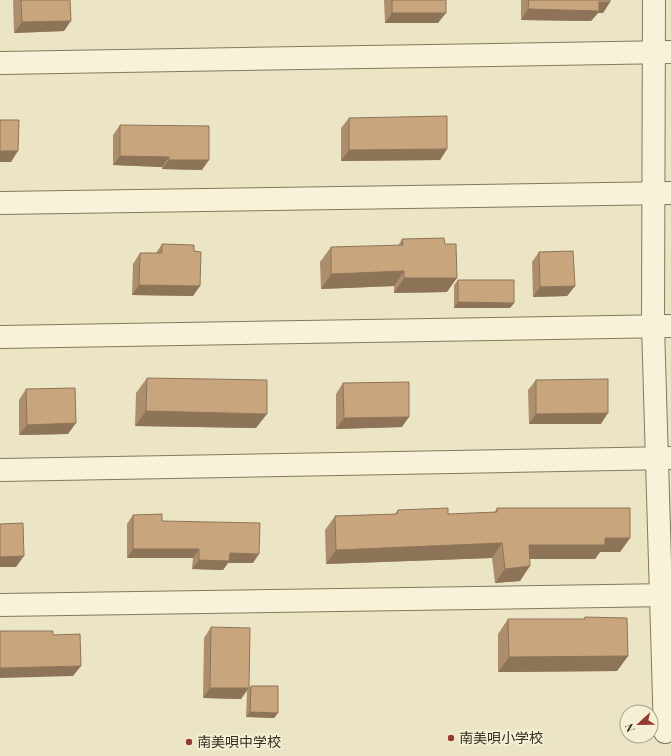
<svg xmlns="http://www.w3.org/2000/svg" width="671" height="756" viewBox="0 0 671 756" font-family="'Playfair Display','Noto Sans JP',serif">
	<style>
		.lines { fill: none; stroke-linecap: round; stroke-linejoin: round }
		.minor-casing { stroke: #86785c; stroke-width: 24 }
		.minor { stroke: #f7f2d8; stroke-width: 22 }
		.wall { fill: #ad8e6c }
		.shaded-wall { fill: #8d7458 }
		.building { fill: #c9a57d; stroke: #8d7458 }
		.poi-dot { fill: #933a2f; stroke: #f4efd5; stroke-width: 1.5 }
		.labels { text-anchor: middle; stroke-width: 4; stroke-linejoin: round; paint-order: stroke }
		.poi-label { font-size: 14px; fill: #372e1f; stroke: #f4efd5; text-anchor: start }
	</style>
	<rect width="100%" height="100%" fill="#ece5c5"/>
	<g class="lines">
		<defs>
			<g id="minor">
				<polyline points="654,0 653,326 665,732"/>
				<polyline points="0,63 671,52"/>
				<polyline points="0,203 671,193"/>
				<polyline points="0,337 671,326"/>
				<polyline points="0,470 671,458"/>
				<polyline points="0,605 671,595"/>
			</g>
		</defs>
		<use href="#minor" class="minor-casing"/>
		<use href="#minor" class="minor"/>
	</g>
	<g class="wall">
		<polygon points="14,0 70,0 64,31 14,33 13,1"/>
		<polygon points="384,0 446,0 438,23 385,23"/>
		<polygon points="521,0 610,0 610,2 603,13 598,13 591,21 521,20"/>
		<polygon points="349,118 447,149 440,160 341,161 341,128"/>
		<polygon points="120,125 202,170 162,169 162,167 113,165 113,135"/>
		<polygon points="402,239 447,292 394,293 394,286 321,289 320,262 331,247 398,246"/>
		<polygon points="162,244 193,296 132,295 133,264 140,253 156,253"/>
		<polygon points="539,252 575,286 567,296 533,297 532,262"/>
		<polygon points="458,280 514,303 510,308 454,308 454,285"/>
		<polygon points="147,378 256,428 135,426 136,393"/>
		<polygon points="536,380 601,424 529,424 528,390"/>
		<polygon points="343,383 402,427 336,429 336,394"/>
		<polygon points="26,389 68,434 19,435 19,400"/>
		<polygon points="497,508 630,538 620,552 600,552 595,559 530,559 520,581 495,583 492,558 326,564 325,530 335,516 395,514 398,510 448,514 494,513"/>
		<polygon points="133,515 162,521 253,563 228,563 223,570 192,569 193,558 127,558 127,524"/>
		<polygon points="585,617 628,656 617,671 498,672 498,634 508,619 584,619"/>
		<polygon points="211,627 241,699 203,698 204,638"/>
		<polygon points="251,686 278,713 274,718 246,717 247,691"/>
	</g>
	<g class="shaded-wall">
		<polygon points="599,2 610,2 603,13 598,13 591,21 521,20 528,9"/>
		<polygon points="392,13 446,13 438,23 385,23"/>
		<polygon points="71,21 64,31 14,33 22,22"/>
		<polygon points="447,149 440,160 341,161 349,150"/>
		<polygon points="0,151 18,151 11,162 0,162"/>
		<polygon points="120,156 169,157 162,167 113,165"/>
		<polygon points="169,160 209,160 202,170 162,169"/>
		<polygon points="404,271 394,286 321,289 331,274"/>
		<polygon points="404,278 457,278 447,292 394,293"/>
		<polygon points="139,285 200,286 193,296 132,295"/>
		<polygon points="575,286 567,296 533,297 540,287"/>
		<polygon points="458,302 514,303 510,308 454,308"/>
		<polygon points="146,411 267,414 256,428 135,426"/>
		<polygon points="608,413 601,424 529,424 536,414"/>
		<polygon points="409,417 402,427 336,429 344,418"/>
		<polygon points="76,423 68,434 19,435 27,425"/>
		<polygon points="605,538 630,538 620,552 600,552 595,559 519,559 529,545"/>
		<polygon points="502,543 492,558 326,564 336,550"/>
		<polygon points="133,549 199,549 193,558 127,558"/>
		<polygon points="230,553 259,554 253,563 228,563 223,570 192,569 199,560"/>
		<polygon points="24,556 16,567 0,567 0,557"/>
		<polygon points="530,566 520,581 495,583 505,569"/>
		<polygon points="628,656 617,671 498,672 509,657"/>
		<polygon points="81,666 73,676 0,678 0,668"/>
		<polygon points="210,688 249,688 241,699 203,698"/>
		<polygon points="250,712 278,713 274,718 246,717"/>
	</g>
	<g class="building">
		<polygon points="21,0 70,0 71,21 22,22"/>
		<rect x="392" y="0" width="54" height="13"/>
		<polygon points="529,0 610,0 610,2 599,2 599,11 528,9"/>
		<polygon points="447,116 447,149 349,150 349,118"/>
		<polygon points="0,120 19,120 18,151 0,151"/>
		<polygon points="120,125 209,126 209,160 169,160 169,157 120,156"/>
		<polygon points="444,238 445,244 456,244 457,278 404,278 404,271 331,274 331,247 403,245 402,239"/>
		<polygon points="162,244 194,245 194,251 201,252 200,286 139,285 140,253 162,253"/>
		<polygon points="573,251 575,286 540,287 539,252"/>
		<polygon points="458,280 514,280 514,303 458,302"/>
		<polygon points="147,378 267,380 267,414 146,411"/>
		<polygon points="608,379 608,413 536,414 536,380"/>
		<polygon points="409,382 409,417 344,418 343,383"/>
		<polygon points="75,388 76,423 27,425 26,389"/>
		<polygon points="448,508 448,514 497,512 497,508 630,508 630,538 605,538 605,545 529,545 530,566 505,569 502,543 336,550 335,516 397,514 398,510"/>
		<polygon points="162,514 162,521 260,523 259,554 230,553 229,561 199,560 199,549 133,549 133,515"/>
		<polygon points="23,523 24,556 0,557 0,524"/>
		<polygon points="585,617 627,618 628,656 509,657 508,619 585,619"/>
		<polygon points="211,627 250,628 249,688 210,688"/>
		<polygon points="0,631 53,631 53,635 80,634 81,666 0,668"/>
		<polygon points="251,686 278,686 278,713 250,712"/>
	</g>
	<g class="poi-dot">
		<circle cx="451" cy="738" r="4"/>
		<circle cx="189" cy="742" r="4"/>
	</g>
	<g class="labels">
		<g class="poi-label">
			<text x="459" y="743">南美唄小学校</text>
			<text x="197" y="747">南美唄中学校</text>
		</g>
	</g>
	<g transform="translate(639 724) rotate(248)"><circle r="19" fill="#f4efd5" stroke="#a8a28c"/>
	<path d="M0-3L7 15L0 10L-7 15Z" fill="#933a2f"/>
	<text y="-6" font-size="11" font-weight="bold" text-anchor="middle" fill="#372e1f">N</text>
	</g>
</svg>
